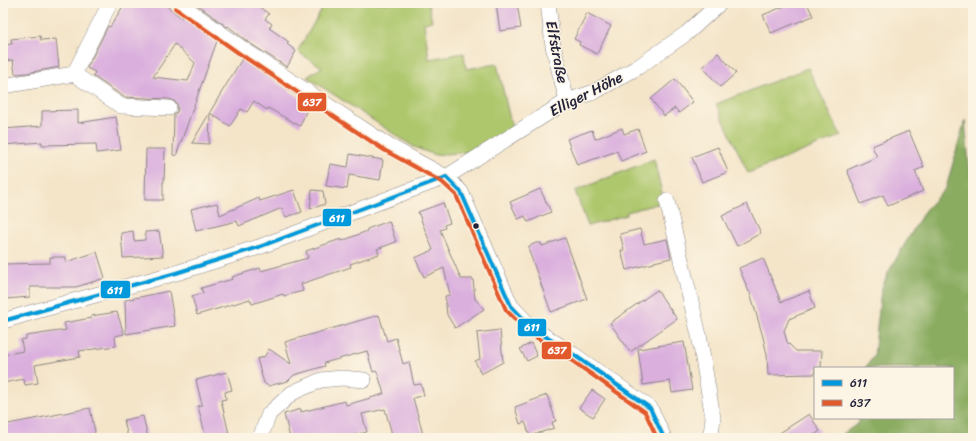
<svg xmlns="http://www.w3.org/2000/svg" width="976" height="441" viewBox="0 0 976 441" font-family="Sriracha,sans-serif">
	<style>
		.green { fill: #aec76d; stroke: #687454 }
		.forest { fill: #8aac60; stroke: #56674e }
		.building { fill: #daafde; fill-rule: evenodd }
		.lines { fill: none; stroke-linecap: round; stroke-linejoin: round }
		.minor-casing { stroke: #8b8482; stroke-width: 16 }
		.minor { stroke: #fff; stroke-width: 15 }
		.bus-1-casing { stroke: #fcf5e5; stroke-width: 7 }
		.bus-2-casing { stroke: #fcf5e5; stroke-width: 7 }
		.bus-1 { stroke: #0099dc; stroke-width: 4 }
		.bus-2 { stroke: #e2592b; stroke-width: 4 }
		.bus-dot { fill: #22223b; stroke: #fcf5e5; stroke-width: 1.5 }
		.labels { text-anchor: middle; stroke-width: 3; stroke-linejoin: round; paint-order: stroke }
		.street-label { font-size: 15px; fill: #22223b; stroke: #fcf5e5 }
		.line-badge { stroke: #fcf5e5; stroke-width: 1.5 }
		.badge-label { font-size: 11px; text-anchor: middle; font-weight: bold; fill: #fff }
	</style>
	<rect width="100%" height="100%" fill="#fcf5e5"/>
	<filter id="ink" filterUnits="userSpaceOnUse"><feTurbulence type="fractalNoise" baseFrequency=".025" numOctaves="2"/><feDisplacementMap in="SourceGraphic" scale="8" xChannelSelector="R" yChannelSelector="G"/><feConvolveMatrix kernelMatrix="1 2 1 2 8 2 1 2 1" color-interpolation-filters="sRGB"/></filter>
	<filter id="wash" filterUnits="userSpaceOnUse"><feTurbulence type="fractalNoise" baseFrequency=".012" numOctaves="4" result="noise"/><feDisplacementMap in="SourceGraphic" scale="16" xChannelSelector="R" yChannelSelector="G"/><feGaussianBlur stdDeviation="0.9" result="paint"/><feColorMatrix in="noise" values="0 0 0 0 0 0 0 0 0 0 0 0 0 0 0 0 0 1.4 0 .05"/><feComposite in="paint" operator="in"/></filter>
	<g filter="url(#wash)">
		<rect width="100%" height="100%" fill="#f4e5c9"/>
		<g class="green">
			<polygon points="319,3 428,3 432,21 424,23 429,59 464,53 466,69 497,64 512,128 468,152 435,155 414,147 307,77 322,67 301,54 298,50 321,11"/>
			<polygon points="808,68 841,136 748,173 716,104"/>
			<polygon points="654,159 664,202 627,212 626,215 588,226 575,191"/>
		</g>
		<polygon class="forest" points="965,120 969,166 973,183 973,438 837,438 860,422 857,418 953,418 953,368 865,368 874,356 881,290 889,271 925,210 946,188"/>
		<g id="blocks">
			<g class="building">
				<path d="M125,3H163L182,18L183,17L217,41L176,156L173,155L174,115L177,112L178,108L177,104L174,101L169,99L124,97L93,76L95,72L87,68L108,26L110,27ZM175,44L195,63L188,81L153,77Z"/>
				<polygon points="203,3 254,3 269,14 265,19 272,24 269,28 289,42 287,44 296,51 287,67 248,42 228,26 227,27 199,6"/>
				<polygon points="496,3 517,3 521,28 500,31"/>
				<polygon points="792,3 807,3 813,16 771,33 763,15"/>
				<polygon points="587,13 611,26 597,54 579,45 580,42 574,39"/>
				<polygon points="40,36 41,40 56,39 59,67 27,73 15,74 13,60 3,61 3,45 12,44 11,39"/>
				<polygon points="718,53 736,73 720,87 703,67"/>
				<polygon points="242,59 309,104 300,126 268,108 267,110 254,101 247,112 241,109 230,126 210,113 209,144 192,143 220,95"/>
				<polygon points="675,79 693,102 679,113 675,108 664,116 651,99"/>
				<polygon points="78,110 78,123 116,117 121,150 97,153 96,144 42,145 42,142 3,145 3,129 42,126 42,111"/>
				<polygon points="622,128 624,134 638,129 646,151 621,161 617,151 577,165 567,139 592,130 595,139"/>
				<polygon points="909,131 924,167 915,171 923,191 888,206 883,195 861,204 847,170 877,157 872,146"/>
				<polygon points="718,147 728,172 702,182 692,157"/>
				<polygon points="146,149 165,149 164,182 163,182 163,200 145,200"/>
				<polygon points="350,154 383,160 380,180 349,175 347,189 326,186 330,164 348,167"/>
				<polygon points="540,189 551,212 528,222 525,216 518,219 510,202"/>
				<polygon points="294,190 302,212 286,217 282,208 239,226 237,221 196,231 191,209 217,203 220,215 259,198 260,201"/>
				<polygon points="312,190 323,191 325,204 310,209"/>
				<polygon points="443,203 450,223 444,225 445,228 440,230 461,279 473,279 475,299 484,309 455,328 447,315 445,296 450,295 444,268 424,277 415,258 433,250 418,212"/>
				<polygon points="747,204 761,233 737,246 722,216"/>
				<polygon points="389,221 396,242 377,249 379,254 350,264 351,267 301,284 303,291 284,296 283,294 252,304 250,299 197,315 192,296 203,293 201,288 233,279 232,277 260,268 261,271 308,258 306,251 341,239 342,241 367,231 367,229"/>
				<polygon points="640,229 644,244 667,239 671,258 654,262 654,263 626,270 621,250 624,250 620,234"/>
				<polygon points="133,231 134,241 145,240 145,232 159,231 163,256 123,258 121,233"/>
				<polygon points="565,238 587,299 551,312 529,251 529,246 536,243 541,243 542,246"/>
				<polygon points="97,252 105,278 76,287 30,287 30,297 5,299 5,293 3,293 3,264 50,263 50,257 66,257 66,262"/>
				<polygon points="763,258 781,302 809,291 815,308 789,319 784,331 787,342 796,351 822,351 821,368 815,368 815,374 768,375 767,355 763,337 750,292 749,292 739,268"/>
				<polygon points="657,290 677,319 630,352 610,323"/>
				<polygon points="169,291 175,326 126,334 125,300"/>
				<polygon points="117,312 124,334 115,336 116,346 79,351 80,357 35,365 38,383 25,385 24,379 3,383 3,355 23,351 21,340 26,339 26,336 66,330 64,323 91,318 91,316"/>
				<polygon points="379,315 387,341 396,338 403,364 409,362 414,385 421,384 424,395 413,398 424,438 393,438 385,409 362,414 367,432 342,438 290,438 284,414 301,409 301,412 345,401 346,405 381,395 381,394 384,394 377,371 373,372 367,351 324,363 325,366 294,375 288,381 268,386 264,383 257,359 264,357 269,349 291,364 285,342"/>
				<polygon points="500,330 503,362 481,374 475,361 480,359 477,333"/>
				<polygon points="684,342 692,390 672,393 670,381 643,385 638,349"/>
				<polygon points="531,343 537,356 527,361 520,349"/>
				<polygon points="227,372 232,390 225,392 226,399 221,400 230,438 206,438 198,406 202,405 196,380"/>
				<polygon points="592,390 605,399 593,417 579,408"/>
				<polygon points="547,395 556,421 552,422 554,428 530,436 525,422 520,424 515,407"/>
				<polygon points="90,408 95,432 91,438 4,438 3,425"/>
				<polygon points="809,414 820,431 810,438 772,438"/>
				<polygon points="143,416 148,438 128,438 124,420"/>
			</g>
		</g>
	</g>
	<g filter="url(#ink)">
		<use href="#blocks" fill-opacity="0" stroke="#8b8482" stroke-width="1"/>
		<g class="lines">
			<defs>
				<g id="minor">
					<polyline points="179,3 243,49 387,145 446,177 461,192 511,306 531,327 574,355 650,408 664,438"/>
					<polyline points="548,3 553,46 567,101"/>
					<polyline points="74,74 121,106 169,108"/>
					<polyline points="3,86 74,74 110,3"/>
					<polyline points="667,201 699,335 713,418 711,434 708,438"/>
					<polyline points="3,321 33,312 176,273 259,247 446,177 567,101 594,92 638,67 687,33 720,3"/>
					<polyline points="260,438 269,414 292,393 321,380 342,378 364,380"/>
				</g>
			</defs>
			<use href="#minor" class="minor-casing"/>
			<use href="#minor" class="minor"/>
			<defs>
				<g id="bus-1">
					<polyline points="446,177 461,192 511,306 531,327 574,355 650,408 664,438"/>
					<polyline points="3,321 176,273 259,247 446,177"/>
				</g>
				<polyline id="bus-2" points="175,8 240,54 384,150 442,182 456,195 506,310 528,332 571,360 645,412 657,438"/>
			</defs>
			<use href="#bus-1" class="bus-1-casing"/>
			<use href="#bus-2" class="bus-2-casing"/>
			<use href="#bus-1" class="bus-1"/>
			<use href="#bus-2" class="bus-2"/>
		</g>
	</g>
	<circle class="bus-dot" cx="476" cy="226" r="3.5"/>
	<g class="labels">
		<g class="street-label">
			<text transform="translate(557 52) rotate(79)" y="5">Elfstraße</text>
			<text transform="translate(586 94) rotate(-27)" y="5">Elliger Höhe</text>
		</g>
	</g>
	<g class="line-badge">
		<rect x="297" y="92" width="30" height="20" rx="4" fill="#e2592b"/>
		<rect x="322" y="208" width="30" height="19" rx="4" fill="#0099dc"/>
		<rect x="100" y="280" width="31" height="19" rx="4" fill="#0099dc"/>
		<rect x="517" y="318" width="30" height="19" rx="4" fill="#0099dc"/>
		<rect x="541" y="341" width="31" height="19" rx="4" fill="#e2592b"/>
	</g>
	<g class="badge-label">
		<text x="312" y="106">637</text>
		<text x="337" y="222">611</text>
		<text x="115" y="294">611</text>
		<text x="532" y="331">611</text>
		<text x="557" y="354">637</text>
	</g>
	<rect width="976" height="441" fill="none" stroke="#fcf5e5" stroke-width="16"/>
	<rect x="814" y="367" width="140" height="52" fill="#fcf5e5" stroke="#a5a1a1"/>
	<rect x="822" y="380" width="20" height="6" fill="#0099dc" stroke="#a5a1a1"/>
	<text x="850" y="387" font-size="12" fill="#22223b">611</text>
	<rect x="822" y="400" width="20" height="6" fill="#e2592b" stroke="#a5a1a1"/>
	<text x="850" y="407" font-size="12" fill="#22223b">637</text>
</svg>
